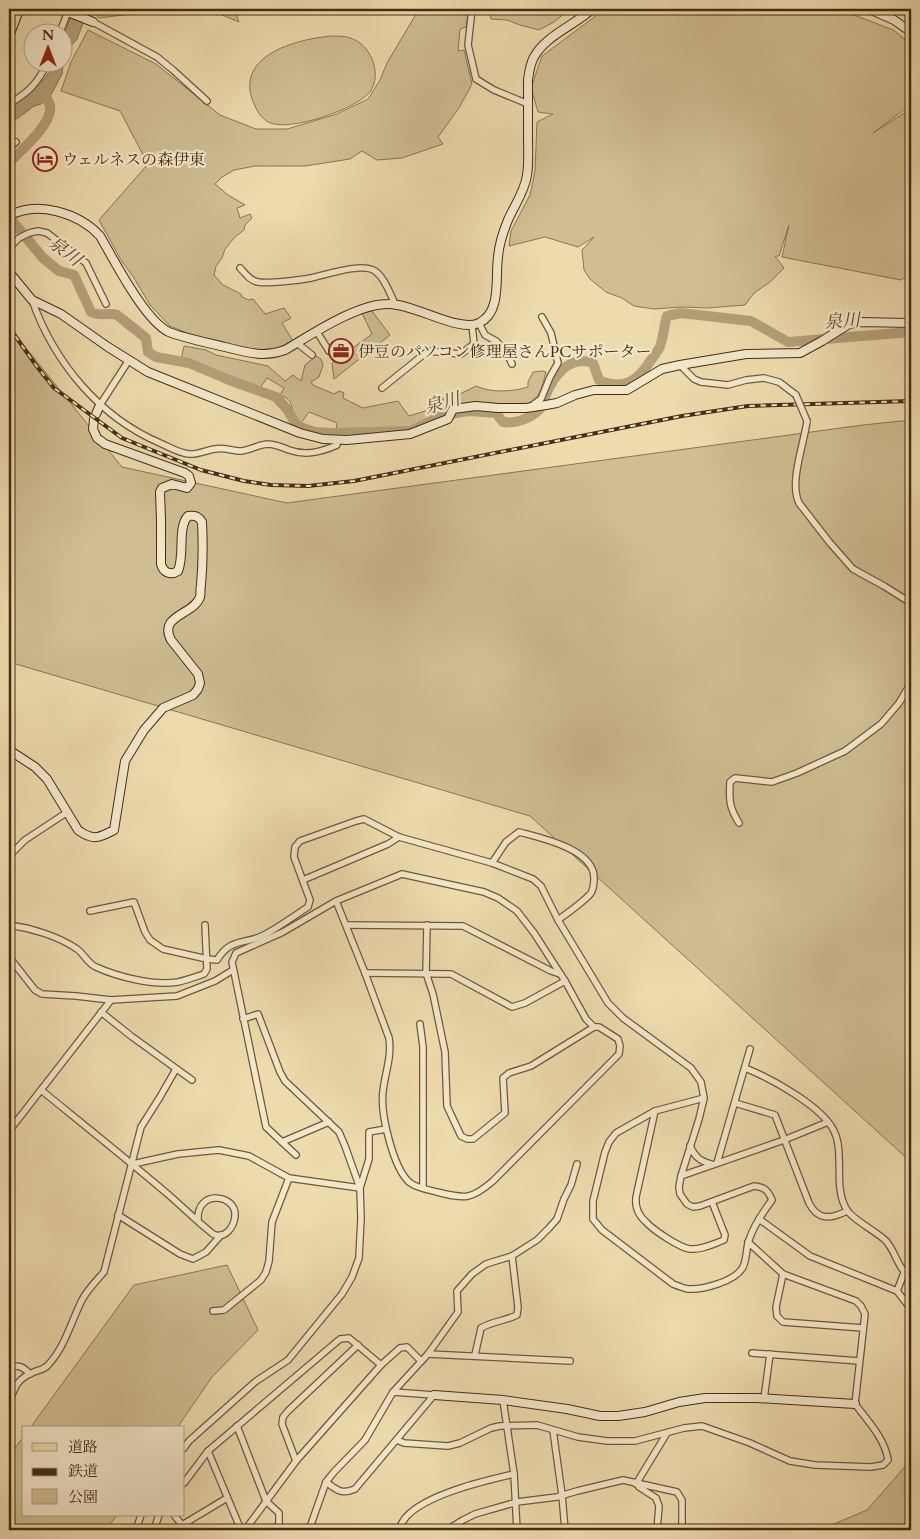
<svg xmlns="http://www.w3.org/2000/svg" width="920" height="1539" viewBox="0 0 920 1539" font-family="Cardo,'Noto Serif JP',serif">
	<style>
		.green { fill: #d0bd93; stroke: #8a7554 }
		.water { fill: #b49f79; stroke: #887151 }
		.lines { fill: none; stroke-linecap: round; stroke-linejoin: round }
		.river { stroke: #b49f79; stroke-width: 10 }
		.street-casing { stroke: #6f583b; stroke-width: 8 }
		.secondary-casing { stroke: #452d15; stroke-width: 10 }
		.primary-casing { stroke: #452d15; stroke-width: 11 }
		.street { stroke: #f3e7ca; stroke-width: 5.5 }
		.secondary { stroke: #f3e7ca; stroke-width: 8 }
		.primary { stroke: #eddaad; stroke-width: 9 }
		.rail-casing { stroke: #452d15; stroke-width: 4 }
		.rail { stroke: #f3e7ca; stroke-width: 2; stroke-dasharray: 5.5; stroke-linecap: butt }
		.street-bridge-casing { stroke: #6f583b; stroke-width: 8; stroke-linecap: butt }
		.street-bridge { stroke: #f3e7ca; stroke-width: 5.5 }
		.labels { text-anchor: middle; stroke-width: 4.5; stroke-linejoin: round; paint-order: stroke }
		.poi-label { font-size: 16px; fill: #452d15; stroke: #f3e7ca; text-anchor: start }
		.water-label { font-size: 18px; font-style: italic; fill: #614a2e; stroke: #f3e7ca }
	</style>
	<rect width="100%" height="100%" fill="#eddaad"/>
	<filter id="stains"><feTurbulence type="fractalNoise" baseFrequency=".004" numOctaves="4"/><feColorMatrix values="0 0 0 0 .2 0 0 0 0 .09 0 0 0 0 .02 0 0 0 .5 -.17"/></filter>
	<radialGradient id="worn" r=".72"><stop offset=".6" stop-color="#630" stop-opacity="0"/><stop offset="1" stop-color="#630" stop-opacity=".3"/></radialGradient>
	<g class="green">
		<polygon points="96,9 186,9 169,15 147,12 99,18 94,13"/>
		<polygon points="215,9 234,9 239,22 215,12"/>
		<polygon points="419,9 464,9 468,14 466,27 460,29 458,51 464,50 472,84 459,108 438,137 443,144 402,158 377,160 362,151 350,159 305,166 255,166 234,170 222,177 215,184 228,195 245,205 237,208 240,218 250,214 252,218 245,225 244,230 235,237 225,249 222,258 216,266 214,275 223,285 241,294 242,297 249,300 253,299 265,314 284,308 291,318 282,323 293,341 273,350 247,349 187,333 170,326 150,305 134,278 121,260 99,220 148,164 120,111 61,91 71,62 88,30 156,64 220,115 256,129 287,129 337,114 368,99 380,80 387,63"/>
		<polygon points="490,9 570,9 554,22 539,30 520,25 507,20 491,19 489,10"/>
		<polygon points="605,9 839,9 893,30 911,44 911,114 905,109 873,133 906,112 911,115 911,273 901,280 782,257 789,225 779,256 775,256 784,268 770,282 754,293 745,305 707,308 682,307 654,309 634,306 622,298 606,292 590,279 584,270 582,250 594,237 578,247 545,237 509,246 511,231 530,195 535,171 537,122 553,114 538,112 531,88 542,56"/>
		<path d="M332,36C340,36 348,36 355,40C372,48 382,75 370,92C356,109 288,133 268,122C263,119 258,113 256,108C229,57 295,39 332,36Z"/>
		<polygon points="372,311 390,335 334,379 332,363 372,334 362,313"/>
		<polygon points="9,327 122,467 287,503 863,425 911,420 911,1162 530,816 9,662"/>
		<path d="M184,346L206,350L216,355L268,366L285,381L293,375L301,381L305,365L316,356L321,359L323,365L319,377L311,382L313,385L334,394L339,391L344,393L343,398L363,408L398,401L409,416L425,411L430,404L442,399H450L476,386C492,393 511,392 528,387V382L533,372L543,371L546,372C541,389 541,399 523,406H456L449,407L430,420L411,429L336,431L337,423L309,412L301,423C299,421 297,419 295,417C289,407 296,401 280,395L284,388L267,378L260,388L192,361L181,359Z"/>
		<polygon points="227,1265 258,1330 212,1377 177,1428 30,1428 134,1285"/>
		<polygon points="24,1436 24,1515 117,1515 106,1530 9,1530 9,1456"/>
		<polygon points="911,1460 911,1530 820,1530 867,1510"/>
	</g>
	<path class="water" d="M74,9H82L80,19L83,23L77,39L70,47L63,66L62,74L51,95L41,104L34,106L18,118L9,122V107C28,96 45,83 54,63L62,62L63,37Z"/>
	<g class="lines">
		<g class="river">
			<path d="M9,163C20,151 53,124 50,106C49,102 45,96 44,92"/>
			<path d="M9,217L43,258L59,271L74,275L91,312C100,317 109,312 117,315L146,338L148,352L156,357L189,363L229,380L276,397L287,409L297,426L315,432L332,433L411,431L442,416L461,412L470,411L496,413L503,422C515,424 529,419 539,410C542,407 543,401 545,397C553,377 569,354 593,363L599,380C624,391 638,381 651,360C655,355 660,349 661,343C664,334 664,325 667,316L681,313L751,321L788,342L911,332"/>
		</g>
		<defs>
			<g id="street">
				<polyline points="472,9 468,45 476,79 494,90 528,104"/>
				<polyline points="93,22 157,57 173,70 207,101"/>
				<polyline points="60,32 69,9"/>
				<path d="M9,104C29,92 37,84 48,62"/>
				<polyline points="9,148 16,142"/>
				<polyline points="9,248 19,238 29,233 38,231 47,233 86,263 106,304"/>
				<path d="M240,268C245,273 250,281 258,282C268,284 300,280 311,278C326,275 362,262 375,271C385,278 390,294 395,304"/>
				<polyline points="911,290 911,294"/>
				<path d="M32,300C54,362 99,417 160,443C169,447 179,453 189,454C197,455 207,450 215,449C224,447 232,451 241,451C250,450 258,445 267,444C274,444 282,447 289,450C306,456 321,452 337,445V439"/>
				<polyline points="479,323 485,335 496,341 506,351 512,364"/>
				<polyline points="317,332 329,351 340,345"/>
				<polyline points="297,343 312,355"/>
				<polyline points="680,365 694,379 701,382 728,385 746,380 764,378 779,382 796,395"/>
				<polyline points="382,388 428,351 461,354 474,344 472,325"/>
				<polyline points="100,405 129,360"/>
				<polyline points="530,407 541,399 550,377 558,363 551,333 542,317"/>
				<path d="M807,421C804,444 789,482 799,503L830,543L853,569L884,586L911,603"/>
				<path d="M739,823C729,807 729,800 730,782L735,778L772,782L797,773L845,751L881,724L899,703L911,683"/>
				<polyline points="9,856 25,840 66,813"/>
				<path d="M492,863L506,842L519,832C541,838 594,849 594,878C594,883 594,888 591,893C584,902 567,913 558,920"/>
				<polyline points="303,880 388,844 399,837"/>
				<path d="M90,911L134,902L145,932L150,940L163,949L207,959L217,960C231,937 245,945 264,935C279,927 294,916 308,907L310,900L294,857L295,847L300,841L356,821L364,819L399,837L492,863L533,879L541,886L558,920L608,1003L623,1018L691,1068L701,1082L704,1098L699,1119L681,1176L679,1187L680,1194L687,1204L693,1207L700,1206L754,1186C764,1187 768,1190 772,1200C763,1212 754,1225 749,1240C746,1248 747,1259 743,1267C736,1281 703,1290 688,1289C683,1288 678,1286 673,1284L602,1230L593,1219V1201L605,1152L609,1142L616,1133L655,1111L704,1098"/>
				<path d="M9,925C31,928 58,936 77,949C84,954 88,964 96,967C118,977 154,986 178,982C187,980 195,977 204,974L207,969L205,925"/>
				<polyline points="346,925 463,926 551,971 560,974"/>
				<polyline points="427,925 426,973 433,994 445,1052 447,1106 461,1136 467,1139 473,1139 505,1113 503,1078 509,1073 531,1066 594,1027"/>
				<polyline points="9,957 35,990 42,994 76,996 111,1000 177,996 215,981 233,970"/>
				<polyline points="365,973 451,974 512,1007 525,1003 565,981"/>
				<polyline points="101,1012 131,1036 192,1080"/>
				<polyline points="420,1024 423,1047 423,1188"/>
				<path d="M745,1068C770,1078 822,1106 834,1131C838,1139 839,1149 839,1157C840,1174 837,1195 847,1210C853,1220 876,1231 886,1241C896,1252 897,1268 911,1278"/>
				<path d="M41,1090C84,1125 128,1160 170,1196C180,1205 191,1215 201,1224C205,1227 209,1231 213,1234C225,1240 234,1227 235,1216C237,1194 196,1189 198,1220"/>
				<path d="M735,1103L775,1115L809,1203C818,1221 831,1219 847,1211"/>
				<path d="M655,1111L636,1197C635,1207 639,1216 646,1222C653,1230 680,1248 690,1249C702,1250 713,1244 724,1240L725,1235L712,1202"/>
				<polyline points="9,1131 111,1000"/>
				<path d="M282,1142L266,1127L232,962L236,953L283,932L336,901L402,874L484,892L498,898L517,911L534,933L565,981L586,1019L594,1027H599L618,1039L620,1046L619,1054L493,1181C471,1200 465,1199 437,1192C429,1190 416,1188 409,1182C393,1167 380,1113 383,1091C385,1073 392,1057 389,1038L365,973L336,901"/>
				<path d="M690,1146C695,1157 700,1161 711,1164"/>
				<polyline points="296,1155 282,1142 329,1122"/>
				<polyline points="717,1163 750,1049"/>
				<polyline points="133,1164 178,1154 219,1150 249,1156 289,1178 360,1188"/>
				<polyline points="681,1176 784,1140 828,1122"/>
				<polyline points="360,1188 369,1159 369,1132 386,1129"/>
				<polyline points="118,1215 180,1254 193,1259 206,1252 221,1235"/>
				<polyline points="759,1219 810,1256 897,1291 911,1309"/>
				<polyline points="783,1274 776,1307 777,1316 783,1322 863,1328"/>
				<polyline points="897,1291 904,1273"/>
				<polyline points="213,1311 224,1310 261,1280 266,1272 269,1261 272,1222 289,1178"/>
				<polyline points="752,1353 859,1361"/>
				<polyline points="428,1354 570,1361"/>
				<path d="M475,1355L481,1328C493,1321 505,1321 517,1315L518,1307L512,1256"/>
				<path d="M9,1368C19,1364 23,1367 30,1374"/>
				<polyline points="393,1392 434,1395"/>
				<polyline points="764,1399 770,1354"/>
				<polyline points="503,1400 514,1474 517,1530"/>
				<path d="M9,1403C15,1386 17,1379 34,1372C39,1370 45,1369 48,1365C65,1347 71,1322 82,1300C88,1289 96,1281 104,1272L141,1127L160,1097L176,1069"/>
				<polyline points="237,1426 266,1501 279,1513 279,1523 275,1530"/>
				<polyline points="553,1430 562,1495 565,1530"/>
				<path d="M397,1440L404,1443L448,1446L460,1443L491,1428L500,1426L537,1425L578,1437L607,1441H635L684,1428L702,1426L750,1443L790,1461L815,1465L871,1467L883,1465L888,1460C885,1439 868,1421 855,1404L865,1314L861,1306L856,1301L783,1274L748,1242"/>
				<polyline points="184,1448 189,1441 255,1382 288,1360 342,1294 352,1277 359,1258 361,1218 360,1188 345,1146 339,1132 285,1081 280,1072 258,1014 243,1019"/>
				<polyline points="208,1451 241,1530"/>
				<polyline points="296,1461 282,1424 283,1417 288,1411 358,1345"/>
				<path d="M326,1482C337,1490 341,1495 355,1489L434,1395"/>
				<polyline points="184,1483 208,1451 340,1339 349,1338 381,1365"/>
				<polyline points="636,1484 667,1433"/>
				<polyline points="639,1487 656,1498 659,1506 657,1530"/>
				<polyline points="174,1515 186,1530"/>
				<polyline points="182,1525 227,1498"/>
				<polyline points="136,1530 141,1515"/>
				<polyline points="157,1530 156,1524 159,1515"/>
				<polyline points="245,1530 296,1461 381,1365 400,1348 407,1347 421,1361"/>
				<polyline points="309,1530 326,1482 334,1472 365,1440 393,1392 428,1354 458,1312 457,1291 472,1274 486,1264 512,1256 537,1240 549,1228 557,1219 564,1199 571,1185 577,1164"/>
				<path d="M398,1530C400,1526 403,1521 406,1517C427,1494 484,1481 514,1474"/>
				<polyline points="447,1530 463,1520 475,1514 517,1502 557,1497 577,1491 623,1480 677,1492 682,1500 682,1530"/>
			</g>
			<g id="secondary">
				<polyline points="869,9 894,20 911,32"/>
				<polyline points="68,12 93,22"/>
				<path d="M9,216C37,200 79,213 100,236C114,260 145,321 169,332C183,338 209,343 225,347C246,352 263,358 285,350C311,335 356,304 388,304C413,303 459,333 479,323C502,312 495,278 498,257C499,245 503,232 508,220C514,206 525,191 527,175C529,163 528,150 528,137C528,118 528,99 528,80C529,72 530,64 534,57C545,36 575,25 592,9"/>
				<polyline points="9,272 32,300 61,314 108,347 148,372 300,433 323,439 347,440 410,434 448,419 453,409 476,406 498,408 526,408 546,405 557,403 575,395 594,390 627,390 662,369 680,365 746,354 800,353 822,341 849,324 859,322 911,323"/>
				<polyline points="96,414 100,405"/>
				<path d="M9,750L35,767L47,779L78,830C93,841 99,838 114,830L125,761L144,730L163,708L193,695L198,689L200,683L198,674L171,640C158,615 194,615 200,597C201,593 200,588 201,585C203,564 203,543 202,522C198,516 195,515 188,516C177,528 185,555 178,571C170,576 163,572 161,564V519L160,492L162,488L172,484L187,488L191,483L189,476L185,473L105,444L97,438L93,429L94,419"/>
				<polyline points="434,1395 503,1400 567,1409 600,1416 618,1416 645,1412 679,1402 705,1398 757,1398 855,1404"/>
			</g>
			<polyline id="primary" points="9,35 19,9"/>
		</defs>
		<use href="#street" class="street-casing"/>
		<use href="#secondary" class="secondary-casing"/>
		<use href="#primary" class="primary-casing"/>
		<use href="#street" class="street"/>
		<use href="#secondary" class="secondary"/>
		<use href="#primary" class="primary"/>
		<defs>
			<polyline id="rail" points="9,327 35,364 54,388 122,438 201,470 244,481 271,485 308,486 354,481 682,416 748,406 911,401"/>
		</defs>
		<use href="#rail" class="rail-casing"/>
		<use href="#rail" class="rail"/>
		<defs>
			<polyline id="street-bridge" points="796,395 807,421"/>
		</defs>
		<use href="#street-bridge" class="street-bridge-casing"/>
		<use href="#street-bridge" class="street-bridge"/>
	</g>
	<defs>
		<symbol id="hotel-ring" viewBox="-11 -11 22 22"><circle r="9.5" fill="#f3e7ca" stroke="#8f2418" stroke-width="1.5"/><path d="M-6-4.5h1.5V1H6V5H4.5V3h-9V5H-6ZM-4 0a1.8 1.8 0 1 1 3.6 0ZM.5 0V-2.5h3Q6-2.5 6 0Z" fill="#8f2418"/></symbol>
		<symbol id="office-ring" viewBox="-11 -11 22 22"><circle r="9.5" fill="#f3e7ca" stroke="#8f2418" stroke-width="1.5"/><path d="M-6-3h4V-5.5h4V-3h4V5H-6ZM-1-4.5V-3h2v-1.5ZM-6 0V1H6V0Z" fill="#8f2418"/></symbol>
	</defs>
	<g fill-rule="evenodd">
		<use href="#hotel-ring" x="31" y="145" width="28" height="28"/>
		<use href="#office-ring" x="327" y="337" width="28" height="28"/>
	</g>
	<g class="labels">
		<g class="poi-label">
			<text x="62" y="165">ウェルネスの森伊東</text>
			<text x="358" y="357">伊豆のパソコン修理屋さんPCサポーター</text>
		</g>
		<g class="water-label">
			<text transform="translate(65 251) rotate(37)" y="6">泉川</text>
			<text transform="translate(842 321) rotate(-4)" y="6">泉川</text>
			<text transform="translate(442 403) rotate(-16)" y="6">泉川</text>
		</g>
	</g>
	<rect width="920" height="1539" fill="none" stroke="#eddaad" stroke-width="30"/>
	<rect x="10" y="10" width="900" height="1519" fill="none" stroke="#452d15" stroke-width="2.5"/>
	<rect x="15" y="15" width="890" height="1509" fill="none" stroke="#452d15"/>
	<rect x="22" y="1426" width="162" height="90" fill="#f3e7ca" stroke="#ad9d82"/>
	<rect x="32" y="1443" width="25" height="8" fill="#eddaad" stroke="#ad9d82"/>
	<text x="68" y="1452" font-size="15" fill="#452d15">道路</text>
	<rect x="32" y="1468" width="25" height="8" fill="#452d15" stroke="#ad9d82"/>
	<text x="68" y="1476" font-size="15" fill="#452d15">鉄道</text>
	<rect x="32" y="1489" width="25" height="15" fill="#d0bd93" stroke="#ad9d82"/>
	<text x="68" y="1502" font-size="15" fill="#452d15">公園</text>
	<g transform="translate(48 48)"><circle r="24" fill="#f3e7ca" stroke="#ad9d82"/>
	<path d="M0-4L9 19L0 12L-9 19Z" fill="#8f2418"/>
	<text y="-8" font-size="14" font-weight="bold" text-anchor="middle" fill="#452d15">N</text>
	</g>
	<rect width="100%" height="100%" filter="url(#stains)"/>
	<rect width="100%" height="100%" fill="url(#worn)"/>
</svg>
